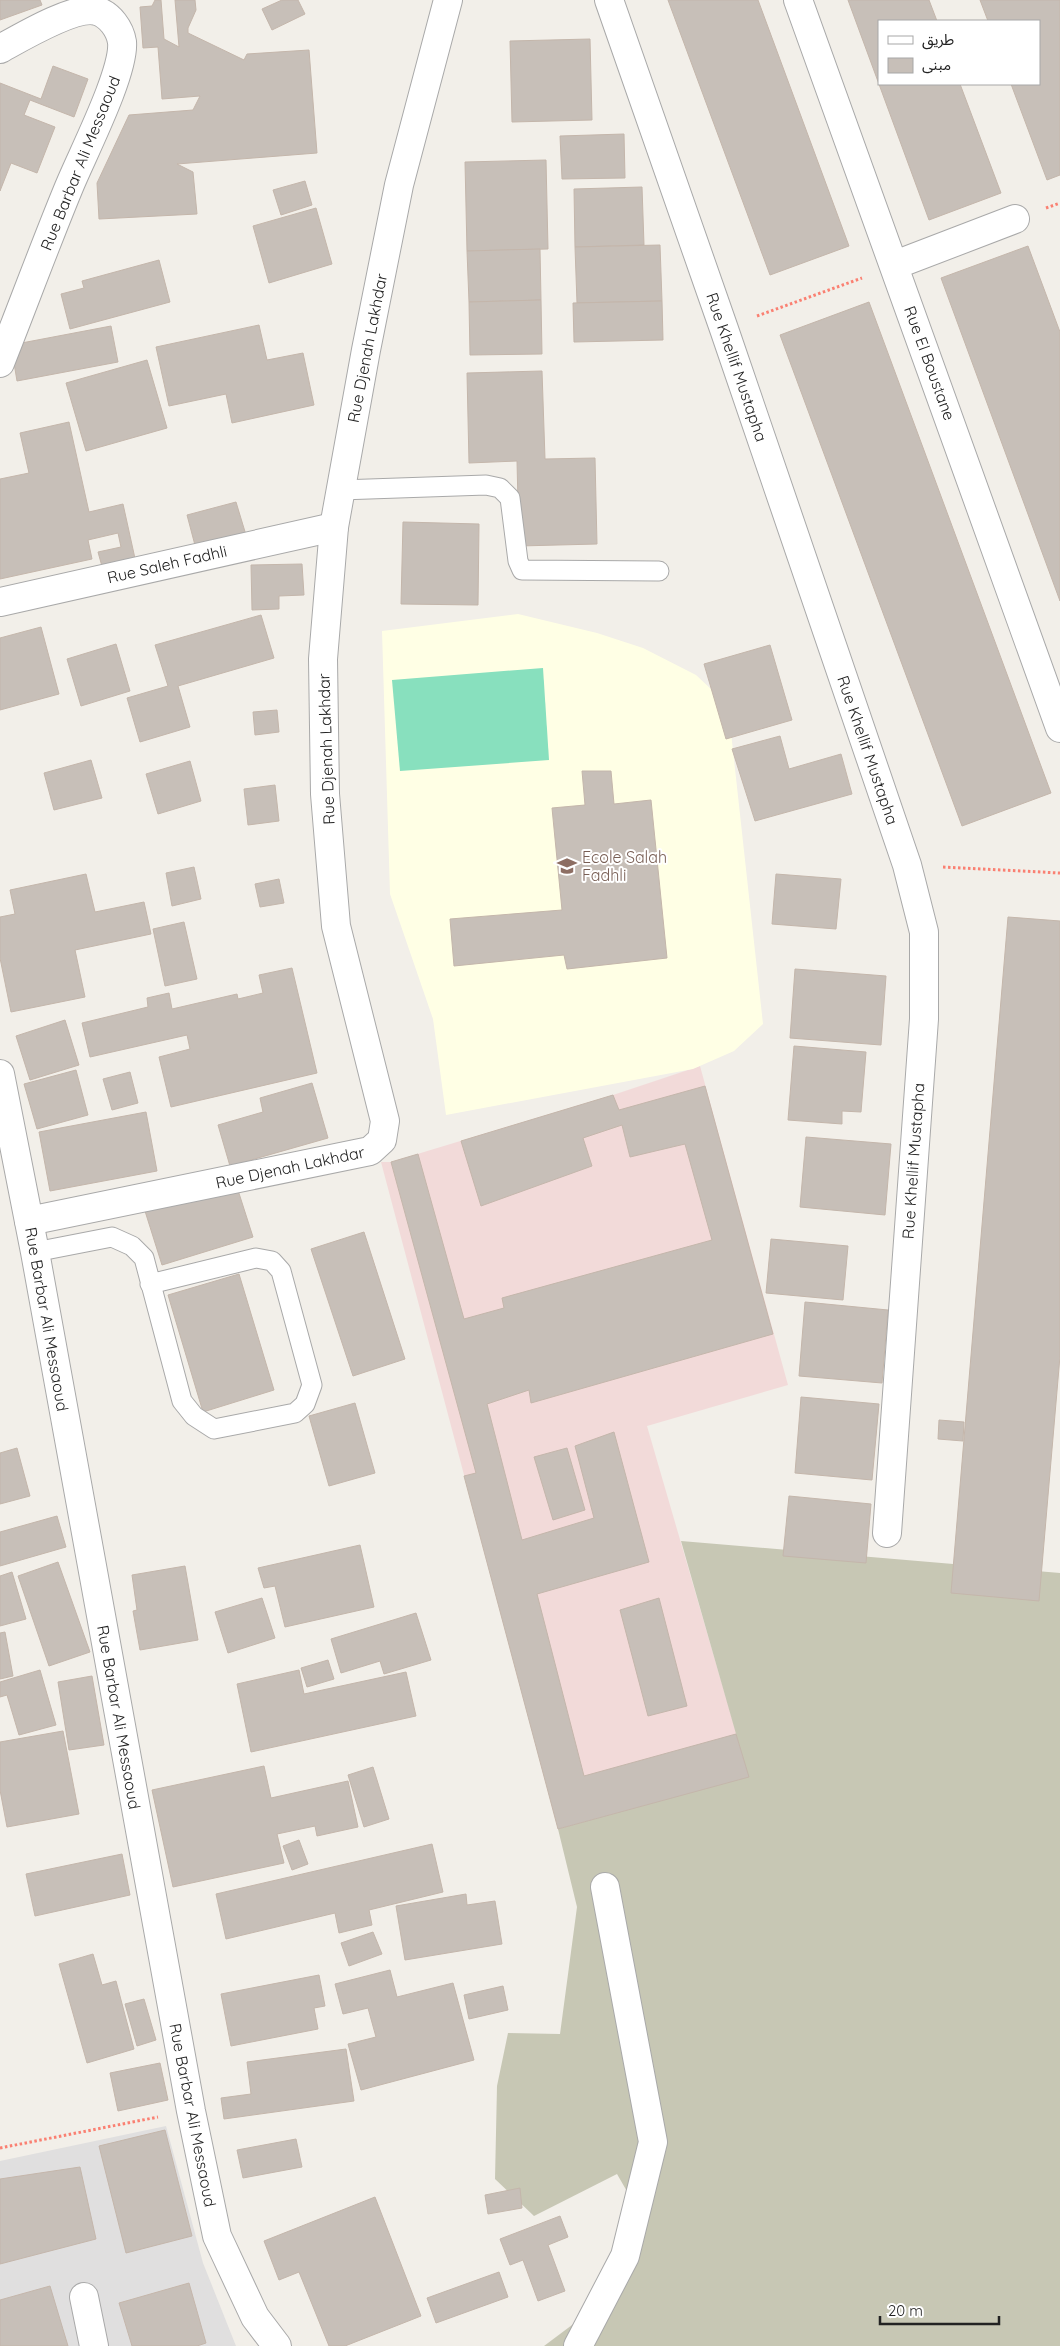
<svg xmlns="http://www.w3.org/2000/svg" width="1060" height="2346" viewBox="0 0 1060 2346" font-family="Quicksand,'Noto Sans Arabic',sans-serif">
	<style>
		.residential { fill: #e0dfdf }
		.commercial { fill: #f2dad9 }
		.education { fill: #ffffe5 }
		.construction { fill: #c7c7b4 }
		.pitch { fill: #88e0be }
		.building { fill: #c7bfb8; stroke: #c4b6ab }
		.lines { fill: none; stroke-linecap: round; stroke-linejoin: round }
		.lane-casing { stroke: #a9a9a9; stroke-width: 21 }
		.street-casing { stroke: #a9a9a9; stroke-width: 30 }
		.path { stroke: #fa8072; stroke-width: 3; stroke-dasharray: 2.5 2.5; stroke-linecap: butt }
		.lane { stroke: #fff; stroke-width: 19 }
		.street { stroke: #fff; stroke-width: 28 }
		.labels { text-anchor: middle; stroke-width: 4; stroke-linejoin: round; paint-order: stroke }
		.street-label { font-size: 16px; fill: #222; stroke: #fff }
		.education-label { font-size: 16px; fill: #785e54; stroke: #fff; text-anchor: start }
	</style>
	<rect width="100%" height="100%" fill="#f2efe9"/>
	<polygon class="residential" points="166,2126 203,2263 236,2346 0,2346 0,2161"/>
	<polygon class="commercial" points="700,1066 788,1385 647,1426 749,1777 558,1829 381,1162 391,1162 613,1095"/>
	<polygon class="education" points="518,614 597,633 643,648 696,675 728,705 763,1024 734,1051 693,1069 446,1115 433,1019 390,894 382,631"/>
	<polygon class="construction" points="681,1541 1060,1573 1060,2346 544,2346 584,2316 636,2207 617,2174 534,2216 495,2179 497,2086 508,2033 560,2034 577,1907 558,1829 748,1776"/>
	<polygon class="pitch" points="543,668 549,760 400,771 392,680"/>
	<g class="building">
		<polygon points="0,0 40,0 42,5 0,20"/>
		<polygon points="155,0 161,0 164,39 179,47 175,0 195,0 196,10 188,28 188,33 244,60 247,54 309,50 317,153 177,164 193,172 197,214 99,219 97,183 129,115 193,110 200,96 162,99 158,47 143,48 140,7 152,6"/>
		<polygon points="282,0 298,0 305,14 272,30 262,9"/>
		<polygon points="668,0 758,0 849,246 770,275"/>
		<polygon points="848,0 929,0 937,21 879,21 879,84 960,84 1001,193 929,220"/>
		<polygon points="980,0 1060,0 1060,175 1047,180 1011,84 1039,84 1039,21 988,21"/>
		<polygon points="590,39 592,120 512,122 510,41"/>
		<polygon points="53,66 88,79 74,117 30,100 24,115 55,127 37,173 11,163 0,191 0,83 41,99"/>
		<polygon points="624,134 625,178 562,179 560,136"/>
		<polygon points="546,160 548,249 467,251 465,162"/>
		<polygon points="305,181 312,205 281,215 273,190"/>
		<polygon points="642,187 644,245 575,247 574,189"/>
		<polygon points="316,208 332,264 269,283 253,226"/>
		<polygon points="660,245 662,301 577,303 575,247"/>
		<polygon points="1028,246 1060,332 1060,601 941,278"/>
		<polygon points="540,249 541,300 469,302 467,251"/>
		<polygon points="159,260 170,302 70,329 61,294 84,288 82,281"/>
		<polygon points="541,300 542,354 470,355 469,302"/>
		<polygon points="662,301 663,340 574,342 573,303"/>
		<polygon points="869,302 1051,793 962,826 780,335"/>
		<polygon points="259,325 267,360 303,353 314,405 232,423 226,394 169,406 156,347"/>
		<polygon points="111,326 118,362 17,381 11,345"/>
		<polygon points="147,360 167,428 86,451 66,383"/>
		<polygon points="542,371 545,459 595,458 597,544 519,546 517,461 469,463 467,373"/>
		<polygon points="69,422 89,512 123,504 136,563 103,570 98,552 121,547 118,533 88,540 92,559 0,579 0,479 29,473 20,433"/>
		<polygon points="236,502 246,535 196,549 187,515"/>
		<polygon points="403,522 479,524 478,605 401,604"/>
		<polygon points="302,564 304,595 279,596 279,609 252,610 251,565"/>
		<polygon points="261,615 274,658 178,686 190,727 140,742 127,698 168,686 155,645"/>
		<polygon points="41,627 59,694 0,710 0,638"/>
		<polygon points="116,644 130,691 81,706 67,659"/>
		<polygon points="770,645 792,720 726,739 704,664"/>
		<polygon points="277,710 279,732 255,735 253,712"/>
		<polygon points="780,736 789,769 841,754 852,794 755,821 732,749"/>
		<polygon points="91,760 102,798 54,810 44,773"/>
		<polygon points="190,761 201,801 158,814 146,774"/>
		<polygon points="582,771 611,771 614,804 651,800 667,958 567,969 564,955 454,966 450,919 562,910 552,808 585,805"/>
		<polygon points="275,785 279,821 248,825 244,789"/>
		<polygon points="194,867 201,899 172,906 166,873"/>
		<polygon points="86,874 95,912 144,902 151,934 75,950 85,997 11,1012 0,958 0,917 15,914 10,890"/>
		<polygon points="776,874 841,879 836,929 772,924"/>
		<polygon points="279,879 284,903 260,907 255,884"/>
		<polygon points="1008,917 1060,921 1060,1356 1039,1601 951,1593"/>
		<polygon points="184,922 197,979 165,986 153,929"/>
		<polygon points="292,968 317,1073 171,1107 159,1057 190,1049 187,1035 90,1057 82,1023 148,1007 147,998 169,993 172,1009 237,994 238,999 263,993 259,975"/>
		<polygon points="795,969 886,976 881,1045 790,1038"/>
		<polygon points="65,1020 79,1065 30,1080 16,1036"/>
		<polygon points="794,1046 866,1052 861,1112 842,1111 842,1124 788,1120"/>
		<polygon points="76,1070 88,1115 37,1129 24,1084"/>
		<polygon points="130,1072 138,1103 112,1110 103,1079"/>
		<polygon points="312,1083 328,1138 230,1166 218,1125 263,1112 260,1098"/>
		<polygon points="705,1086 773,1334 531,1403 529,1390 487,1404 522,1540 594,1518 575,1446 614,1432 649,1562 537,1594 584,1776 736,1734 749,1777 558,1829 464,1476 476,1473 391,1162 418,1154 464,1319 504,1308 502,1298 712,1240 685,1144 630,1157 622,1125 583,1138 592,1166 481,1206 461,1141 613,1095 619,1110"/>
		<polygon points="146,1112 157,1171 50,1191 39,1132"/>
		<polygon points="806,1137 891,1144 885,1215 800,1207"/>
		<polygon points="236,1184 253,1237 162,1265 145,1211"/>
		<polygon points="364,1232 405,1359 353,1376 311,1249"/>
		<polygon points="771,1239 848,1246 843,1300 766,1293"/>
		<polygon points="239,1274 274,1390 203,1412 168,1295"/>
		<polygon points="805,1302 888,1310 882,1383 799,1376"/>
		<polygon points="801,1397 879,1404 872,1480 795,1473"/>
		<polygon points="355,1403 375,1473 329,1486 309,1416"/>
		<polygon points="939,1420 964,1422 963,1441 938,1439"/>
		<polygon points="17,1448 30,1496 0,1504 0,1453"/>
		<polygon points="567,1448 585,1510 553,1520 534,1457"/>
		<polygon points="789,1496 871,1504 866,1563 783,1556"/>
		<polygon points="57,1516 66,1547 0,1566 0,1532"/>
		<polygon points="360,1545 374,1607 285,1627 275,1586 264,1588 258,1568"/>
		<polygon points="58,1562 90,1652 49,1666 18,1576"/>
		<polygon points="185,1566 198,1640 140,1650 133,1611 137,1610 132,1575"/>
		<polygon points="12,1572 26,1619 0,1626 0,1576"/>
		<polygon points="262,1598 275,1638 228,1653 215,1612"/>
		<polygon points="659,1598 687,1706 648,1716 620,1610"/>
		<polygon points="416,1613 431,1660 384,1674 380,1661 341,1673 331,1639"/>
		<polygon points="5,1632 13,1676 0,1679 0,1633"/>
		<polygon points="328,1660 334,1679 307,1687 301,1668"/>
		<polygon points="40,1670 56,1725 19,1735 7,1695 0,1697 0,1682"/>
		<polygon points="299,1670 304,1694 406,1672 416,1716 251,1752 237,1684"/>
		<polygon points="92,1676 104,1745 69,1750 58,1682"/>
		<polygon points="63,1731 79,1814 7,1827 0,1790 0,1742"/>
		<polygon points="264,1766 271,1798 348,1781 358,1827 317,1836 315,1826 277,1834 284,1863 173,1887 152,1790"/>
		<polygon points="373,1767 389,1819 364,1827 348,1775"/>
		<polygon points="299,1840 308,1864 292,1870 283,1846"/>
		<polygon points="432,1844 443,1892 369,1910 372,1925 339,1933 335,1913 226,1939 216,1894"/>
		<polygon points="122,1854 130,1895 35,1916 26,1874"/>
		<polygon points="466,1894 467,1905 495,1901 502,1944 405,1960 396,1906"/>
		<polygon points="373,1932 382,1954 349,1966 341,1943"/>
		<polygon points="93,1954 102,1985 116,1981 134,2049 87,2063 59,1964"/>
		<polygon points="390,1970 397,1997 453,1983 474,2060 361,2090 348,2044 376,2037 368,2008 343,2014 335,1984"/>
		<polygon points="319,1975 325,2006 314,2008 318,2029 231,2046 221,1994"/>
		<polygon points="503,1986 508,2010 469,2019 464,1995"/>
		<polygon points="144,1999 156,2040 137,2046 125,2004"/>
		<polygon points="346,2049 354,2101 224,2119 221,2098 251,2094 247,2062"/>
		<polygon points="160,2063 168,2100 118,2111 110,2073"/>
		<polygon points="165,2130 192,2236 126,2253 99,2146"/>
		<polygon points="296,2139 302,2167 243,2178 237,2150"/>
		<polygon points="80,2167 96,2239 0,2264 0,2179"/>
		<polygon points="520,2188 522,2208 488,2214 485,2195"/>
		<polygon points="375,2197 421,2316 345,2346 329,2346 299,2272 279,2280 264,2241"/>
		<polygon points="560,2216 568,2237 548,2245 565,2291 538,2301 523,2260 510,2265 500,2239"/>
		<polygon points="499,2272 508,2297 436,2323 427,2298"/>
		<polygon points="189,2283 206,2343 197,2346 132,2346 119,2303"/>
		<polygon points="50,2286 68,2346 0,2346 0,2300"/>
	</g>
	<g class="lines">
		<defs>
			<g id="lane">
				<polyline points="340,490 486,485 500,488 510,498 518,561 522,570 659,571"/>
				<polyline points="35,1252 112,1237 132,1246 144,1258 182,1401 194,1416 214,1429 295,1413 305,1404 312,1385 281,1271 272,1261 256,1258 150,1284"/>
			</g>
			<g id="street">
				<polyline points="609,0 724,329 907,865 924,932 924,1019 887,1533"/>
				<polyline points="798,0 1060,728"/>
				<path d="M0,49C20,38 75,5 97,11C110,15 120,29 122,42C125,72 82,155 69,187C45,245 23,305 0,363"/>
				<polyline points="895,265 1015,219"/>
				<polyline points="0,602 334,527"/>
				<polyline points="0,1074 35,1252 191,2111 217,2236 255,2317 277,2346"/>
				<polyline points="29,1221 370,1151 382,1140 385,1121 336,926 325,794 323,659 334,527 366,350 399,185 448,0"/>
				<polyline points="84,2297 94,2346"/>
				<polyline points="578,2346 625,2256 653,2142 605,1887"/>
			</g>
		</defs>
		<use href="#lane" class="lane-casing"/>
		<use href="#street" class="street-casing"/>
		<g class="path">
			<polyline points="1046,208 1060,203"/>
			<polyline points="757,316 862,278"/>
			<polyline points="943,867 1060,873"/>
			<polyline points="0,2148 158,2117"/>
		</g>
		<use href="#lane" class="lane"/>
		<use href="#street" class="street"/>
	</g>
	<defs>
		<symbol id="school-bare" viewBox="-9 -9 18 18"><path d="M0-5L7-2L0 1L-7-2ZM-4 1L0 2.5L4 1V4Q0 6-4 4Z" fill="#8d6e63" stroke="#fff" stroke-width="2.5" paint-order="stroke"/></symbol>
	</defs>
	<g fill-rule="evenodd">
		<use href="#school-bare" x="553" y="852" width="28" height="28"/>
	</g>
	<g class="labels">
		<g class="street-label">
			<text transform="translate(80 163) rotate(-68)" y="6">Rue Barbar Ali Messaoud</text>
			<text transform="translate(367 348) rotate(-79)" y="6">Rue Djenah Lakhdar</text>
			<text transform="translate(930 363) rotate(70)" y="6">Rue El Boustane</text>
			<text transform="translate(737 367) rotate(71)" y="6">Rue Khellif Mustapha</text>
			<text transform="translate(167 564) rotate(-13)" y="6">Rue Saleh Fadhli</text>
			<text transform="translate(326 749) rotate(-92)" y="6">Rue Djenah Lakhdar</text>
			<text transform="translate(868 750) rotate(71)" y="6">Rue Khellif Mustapha</text>
			<text transform="translate(913 1161) rotate(-86)" y="6">Rue Khellif Mustapha</text>
			<text transform="translate(290 1167) rotate(-12)" y="6">Rue Djenah Lakhdar</text>
			<text transform="translate(47 1319) rotate(80)" y="6">Rue Barbar Ali Messaoud</text>
			<text transform="translate(119 1717) rotate(80)" y="6">Rue Barbar Ali Messaoud</text>
			<text transform="translate(193 2115) rotate(79)" y="6">Rue Barbar Ali Messaoud</text>
		</g>
		<g class="education-label">
			<text x="582" y="863">Ecole Salah<tspan x="582" dy="18">Fadhli</tspan></text>
		</g>
	</g>
	<rect x="878" y="20" width="162" height="65" fill="#ffffff" stroke="#a7a7a7"/>
	<rect x="888" y="36" width="25" height="8" fill="#ffffff" stroke="#a7a7a7"/>
	<text x="922" y="45" font-size="15" fill="#222222">طريق</text>
	<rect x="888" y="58" width="25" height="15" fill="#c7bfb8" stroke="#a7a7a7"/>
	<text x="922" y="70" font-size="15" fill="#222222">مبنى</text>
	<path d="M880 2316v8h119v-8" fill="none" stroke="#222222" stroke-width="2.5"/>
	<text x="888" y="2316" font-size="15" fill="#222222" stroke="#ffffff" stroke-width="4" paint-order="stroke">20 m</text>
</svg>
